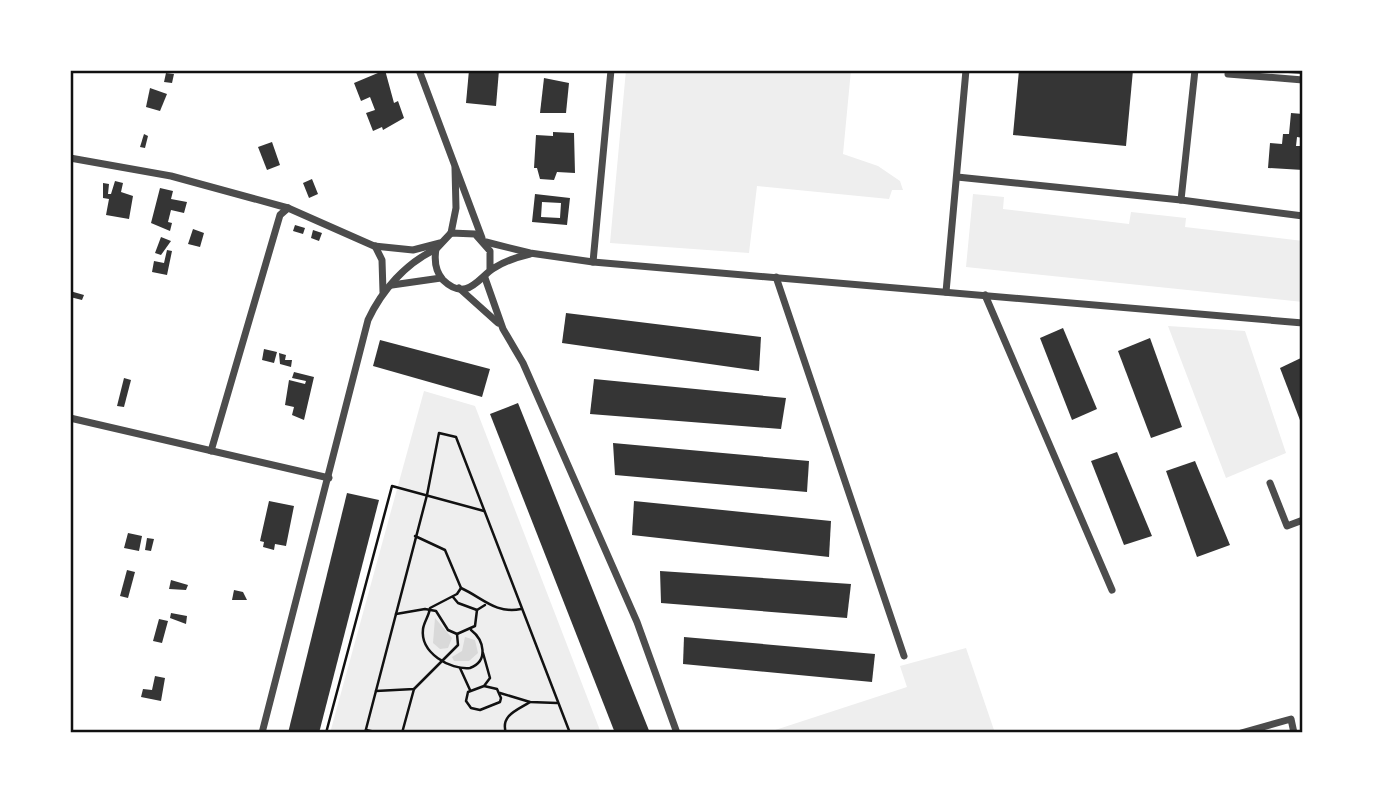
<svg xmlns="http://www.w3.org/2000/svg" width="1373" height="803" viewBox="0 0 1373 803" font-family="Raleway,sans-serif">
	<style>
		.green { fill: #eee }
		.water { fill: #d9d9d9 }
		.building { fill: #353535; fill-rule: evenodd }
		.lines { fill: none; stroke-linecap: round; stroke-linejoin: round }
		.path { stroke: #111; stroke-width: 2.5 }
		.minor { stroke: #4c4c4c; stroke-width: 7 }
		.neatline { fill: none; stroke: #111; stroke-width: 2.5 }
	</style>
	<rect width="100%" height="100%" fill="#fff"/>
	<g class="green">
		<polygon points="626,70 851,70 843,154 878,166 900,181 903,190 892,190 889,199 757,186 749,253 610,243"/>
		<polygon points="973,194 1004,197 1003,209 1129,224 1131,212 1186,218 1185,227 1303,241 1303,302 966,267"/>
		<polygon points="1168,326 1245,331 1286,453 1226,478"/>
		<polygon points="424,391 475,406 601,733 330,733"/>
		<polygon points="966,648 995,733 766,733 907,687 900,666"/>
	</g>
	<g class="water">
		<polygon points="435,618 452,638 448,648 440,649 433,643"/>
		<polygon points="465,637 475,640 478,653 469,661 454,661 452,657 462,651"/>
	</g>
	<g class="building">
		<polygon points="385,70 394,103 398,101 404,118 383,130 382,127 373,131 366,113 375,110 370,97 361,101 354,83"/>
		<polygon points="469,70 499,70 496,106 466,103"/>
		<polygon points="1019,70 1133,70 1126,146 1013,135"/>
		<polygon points="1273,70 1303,70 1303,74 1273,72"/>
		<polygon points="166,73 174,74 172,83 164,82"/>
		<polygon points="544,78 569,83 566,113 540,113"/>
		<polygon points="150,88 167,94 160,111 146,107"/>
		<polygon points="1291,113 1303,114 1303,138 1297,137 1296,146 1300,146 1303,170 1268,168 1270,143 1282,144 1283,134 1289,134"/>
		<polygon points="553,132 574,133 575,173 557,172 554,180 540,179 537,168 534,168 536,135 553,136"/>
		<polygon points="144,134 148,136 145,148 140,147"/>
		<polygon points="272,142 280,165 267,170 258,147"/>
		<polygon points="312,179 318,194 309,198 303,183"/>
		<polygon points="115,181 123,183 121,192 133,196 129,219 106,215 109,199 103,198 103,183 109,184 108,194 111,194"/>
		<polygon points="160,188 173,191 171,199 187,202 184,213 171,210 168,222 172,223 170,231 151,223"/>
		<path d="M535,194L570,198L567,225L532,222ZM542,202L561,203L560,218L541,217Z"/>
		<polygon points="295,225 305,228 303,234 293,231"/>
		<polygon points="193,229 204,233 200,247 188,244"/>
		<polygon points="313,230 322,233 319,241 311,238"/>
		<polygon points="161,237 171,241 161,255 155,253"/>
		<polygon points="167,250 172,251 167,275 152,272 154,261 164,263"/>
		<polygon points="70,291 84,295 82,300 70,297"/>
		<polygon points="566,313 761,337 759,371 562,343"/>
		<polygon points="1063,328 1097,409 1072,420 1040,338"/>
		<polygon points="1150,338 1182,427 1151,438 1118,351"/>
		<polygon points="380,340 490,369 482,397 373,366"/>
		<polygon points="264,349 277,352 274,363 262,360"/>
		<polygon points="279,353 286,355 285,360 292,360 291,367 280,364"/>
		<polygon points="1303,357 1303,428 1280,368"/>
		<polygon points="294,372 314,377 304,420 292,415 294,407 285,405 289,380 305,384 306,381 292,378"/>
		<polygon points="124,378 131,380 124,407 117,406"/>
		<polygon points="594,379 786,398 781,429 590,414"/>
		<polygon points="518,403 650,733 615,733 490,414"/>
		<polygon points="613,443 809,461 807,492 615,475"/>
		<polygon points="1117,452 1152,536 1124,545 1091,461"/>
		<polygon points="1195,461 1230,545 1197,557 1166,471"/>
		<polygon points="347,493 379,500 319,733 288,733"/>
		<polygon points="269,501 294,506 286,546 275,544 274,550 263,547 264,542 260,541"/>
		<polygon points="634,501 831,521 829,557 632,535"/>
		<polygon points="128,533 142,536 139,551 124,548"/>
		<polygon points="147,538 154,539 151,551 145,550"/>
		<polygon points="127,570 135,572 128,598 120,596"/>
		<polygon points="660,571 851,584 847,618 661,603"/>
		<polygon points="171,580 188,585 186,590 169,589"/>
		<polygon points="234,590 243,592 247,600 232,600"/>
		<polygon points="171,613 187,616 186,624 170,618"/>
		<polygon points="159,619 168,621 162,643 153,641"/>
		<polygon points="684,637 875,654 872,682 683,664"/>
		<polygon points="155,676 165,678 161,701 141,697 143,689 152,690"/>
	</g>
	<g class="lines">
		<g class="path">
			<path d="M415,536L445,550L461,588L457,594L430,608C429,616 424,622 423,629C420,653 450,670 470,668C489,661 484,640 471,630"/>
			<path d="M461,588C483,598 495,614 521,609"/>
			<polyline points="453,597 458,603 477,610"/>
			<polyline points="457,634 475,626 477,610 485,605"/>
			<polyline points="483,653 490,678 484,686 468,692 466,701 471,708 480,710 500,702 501,698 497,689 484,686"/>
			<polyline points="460,668 470,690"/>
			<polyline points="376,691 414,689 458,645 457,634 448,630 436,611 425,609 396,614"/>
			<polyline points="500,693 530,702 557,703"/>
			<polyline points="366,730 380,733"/>
			<polyline points="326,733 392,486 484,511"/>
			<polyline points="365,733 427,495 439,433 456,437 570,733"/>
			<polyline points="402,733 414,689"/>
			<path d="M506,733C500,715 518,710 530,702"/>
		</g>
		<g class="minor">
			<polyline points="419,70 482,238"/>
			<polyline points="1228,74 1303,80"/>
			<polyline points="70,158 171,176 288,208 374,246 413,250 440,243"/>
			<polyline points="957,177 1181,200 1303,216"/>
			<polyline points="1181,200 1195,70"/>
			<polyline points="451,233 456,208 455,168"/>
			<polyline points="486,242 530,253 593,262 1303,323"/>
			<polyline points="375,246 382,260 383,292"/>
			<polyline points="593,262 611,70"/>
			<path d="M490,270V251L475,234L451,233L436,249C434,261 435,271 443,280C467,303 479,277 494,268C505,261 517,257 530,254"/>
			<polyline points="776,277 904,656"/>
			<polyline points="485,278 503,329 523,363 637,622 677,733"/>
			<polyline points="392,285 441,278"/>
			<polyline points="459,288 498,323"/>
			<polyline points="946,292 966,70"/>
			<polyline points="985,295 1112,590"/>
			<polyline points="70,418 329,478"/>
			<polyline points="211,451 280,215 288,208"/>
			<polyline points="1270,483 1287,526 1303,520"/>
			<path d="M262,733L368,320C382,290 406,263 436,249"/>
			<polyline points="1241,733 1291,719 1294,733"/>
		</g>
	</g>
	<rect width="1373" height="803" fill="none" stroke="#ffffff" stroke-width="144"/>
	<rect x="72" y="72" width="1229" height="659" class="neatline"/>
</svg>
